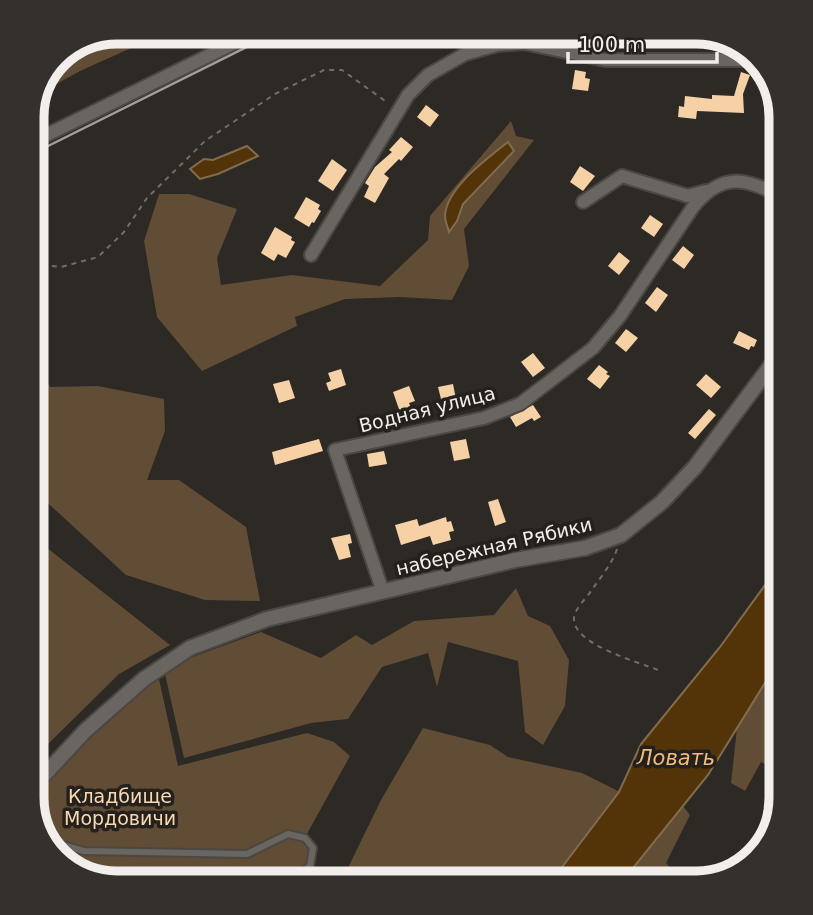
<svg xmlns="http://www.w3.org/2000/svg" width="813" height="915" viewBox="0 0 813 915" font-family="'DejaVu Sans',sans-serif">
	<style>
		.green { fill: #614c35 }
		.water { fill: #533409; stroke: #826c4d; stroke-width: 2 }
		.building { fill: #f7d1a6 }
		.lines { fill: none; stroke-linecap: round; stroke-linejoin: round }
		.service-casing { stroke: #4b4743; stroke-width: 10 }
		.minor-casing { stroke: #4b4743; stroke-width: 16 }
		.tertiary-casing { stroke: #4b4743; stroke-width: 18 }
		.path { stroke: #716d6a; stroke-width: 2; stroke-dasharray: 5 5; stroke-linecap: butt }
		.service { stroke: #696560; stroke-width: 6 }
		.minor { stroke: #696560; stroke-width: 12 }
		.tertiary { stroke: #696560; stroke-width: 14 }
		.rail { stroke: #a19e9b; stroke-width: 2.5 }
		.labels { text-anchor: middle; stroke-width: 7; stroke-linejoin: round; paint-order: stroke }
		.street-label { font-size: 19px; fill: #f1eeeb; stroke: #24201b }
		.park-label { font-size: 19px; fill: #f9d8b3; stroke: #24201b }
		.water-label { font-size: 21px; font-style: italic; fill: #f1bb7c; stroke: #24201b }
		.rim { fill: none; stroke: #f1eeeb; stroke-width: 9 }
	</style>
	<rect width="100%" height="100%" fill="#2d2925"/>
	<g class="green">
		<polygon points="116,32 167,32 80,71 40,93 52,68 59,64 57,60 60,53"/>
		<polygon points="511,121 516,136 534,140 464,229 469,266 452,300 400,297 345,299 295,317 297,326 202,371 157,317 144,241 159,194 189,194 237,209 217,258 221,285 292,275 380,286 428,240 430,216"/>
		<polygon points="32,357 50,387 98,386 164,399 165,431 147,480 179,480 246,527 260,601 205,600 126,575 50,505 32,495 32,457 38,454 32,452"/>
		<polygon points="32,536 170,645 119,674 44,748 32,755"/>
		<polygon points="516,588 528,616 550,626 569,660 565,706 543,745 525,732 518,661 448,642 437,687 428,653 382,667 348,719 311,723 184,758 165,674 190,658 261,632 321,658 356,635 372,645 414,621 494,615"/>
		<polygon points="781,657 781,799 770,822 763,807 776,771 761,762 745,791 731,783 737,728"/>
		<path d="M159,679L178,766L307,733L334,742L350,756L303,841L309,849L307,865L285,883H116L49,850L32,794C50,781 61,765 76,748C95,727 135,690 159,679Z"/>
		<polygon points="423,728 490,745 508,757 582,773 620,792 550,883 343,883 342,880 381,800"/>
		<polygon points="683,806 690,815 666,863 677,875 749,860 748,866 697,883 626,883 627,876"/>
	</g>
	<g class="water">
		<path d="M508,142L514,151L463,204L457,221L449,232C448,228 445,221 445,216C446,188 488,158 508,142Z"/>
		<polygon points="247,146 258,156 218,174 200,179 190,169 204,159 213,160"/>
		<polygon points="781,555 781,657 708,775 621,883 550,883 619,792 641,744 720,647 768,581"/>
	</g>
	<g class="building">
		<polygon points="575,70 586,72 585,78 590,79 588,91 572,89"/>
		<polygon points="741,72 750,75 743,94 744,113 697,111 696,119 678,117 679,106 684,107 685,96 712,99 712,95 734,96"/>
		<polygon points="426,105 439,115 430,127 417,117"/>
		<polygon points="401,137 413,147 401,161 399,159 384,174 389,178 375,203 364,197 369,186 365,183 375,167 392,152 389,150"/>
		<polygon points="332,159 347,170 333,191 318,181"/>
		<polygon points="580,166 595,176 583,191 570,182"/>
		<polygon points="306,197 320,205 318,209 321,211 314,223 312,222 309,227 294,218"/>
		<polygon points="650,215 663,224 654,237 641,228"/>
		<polygon points="275,227 292,237 291,240 295,242 286,258 278,254 274,261 261,253"/>
		<polygon points="683,246 694,255 684,269 672,260"/>
		<polygon points="619,252 630,261 619,275 608,266"/>
		<polygon points="657,287 668,295 656,312 645,303"/>
		<polygon points="626,329 638,338 626,352 615,343"/>
		<polygon points="739,331 757,340 754,347 751,346 749,350 733,343"/>
		<polygon points="533,353 545,368 533,377 521,362"/>
		<polygon points="599,365 608,372 606,374 610,376 600,389 587,379"/>
		<polygon points="341,369 346,385 329,391 326,383 331,381 328,373"/>
		<polygon points="706,374 721,387 711,398 696,385"/>
		<polygon points="289,380 295,398 279,403 273,384"/>
		<polygon points="453,384 457,404 443,407 438,387"/>
		<polygon points="409,386 415,401 409,403 411,408 400,412 393,392"/>
		<polygon points="533,405 541,417 534,421 532,418 516,427 510,417"/>
		<polygon points="709,409 716,415 695,439 688,433"/>
		<polygon points="319,439 323,451 275,465 272,452"/>
		<polygon points="466,439 470,458 454,461 450,442"/>
		<polygon points="384,451 387,464 369,467 367,454"/>
		<polygon points="498,499 506,522 495,526 488,502"/>
		<polygon points="446,517 447,522 451,521 454,531 449,532 451,540 433,545 430,536 401,545 395,525 417,519 419,526"/>
		<polygon points="350,534 352,543 348,544 351,557 339,560 331,538"/>
	</g>
	<g class="lines">
		<defs>
			<polyline id="service" points="45,840 84,851 247,854 288,834 305,838 313,848 310,866 290,883"/>
			<g id="minor">
				<polyline points="32,142 257,32"/>
				<polyline points="583,202 622,176 688,196 706,191"/>
				<polyline points="311,255 408,95 428,75 465,54 497,45 524,43 605,60 755,60"/>
				<path d="M383,592L335,450L484,418L520,404L593,348L620,316L693,207C722,172 743,178 781,196"/>
			</g>
			<polyline id="tertiary" points="32,783 46,773 85,731 144,679 190,648 267,619 515,560 585,548 621,535 662,502 695,467 781,352"/>
		</defs>
		<use href="#service" class="service-casing"/>
		<use href="#minor" class="minor-casing"/>
		<use href="#tertiary" class="tertiary-casing"/>
		<g class="path">
			<polyline points="32,264 61,267 98,257 124,232 147,198 205,141 275,94 324,70 342,70 388,103"/>
			<path d="M617,549C612,564 600,578 591,591C586,599 575,608 574,618C572,644 638,662 658,670"/>
		</g>
		<use href="#service" class="service"/>
		<use href="#minor" class="minor"/>
		<use href="#tertiary" class="tertiary"/>
		<polyline class="rail" points="32,154 277,32"/>
	</g>
	<g class="labels">
		<g class="street-label">
			<text transform="translate(427 409) rotate(-14)" y="7">Водная улица</text>
			<text transform="translate(494 546) rotate(-13)" y="7">набережная Рябики</text>
		</g>
		<g class="park-label">
			<text x="120" y="803">Кладбище<tspan x="120" dy="22">Мордовичи</tspan></text>
		</g>
		<g class="water-label">
			<text x="676" y="765">Ловать</text>
		</g>
	</g>
	<path d="M0 0H813V915H0ZM117 44H696A73 73 0 0 1 769 117V798A73 73 0 0 1 696 871H117A73 73 0 0 1 44 798V117A73 73 0 0 1 117 44Z" fill="#34302c" fill-rule="evenodd"/>
	<path class="rim" d="M117 44H696A73 73 0 0 1 769 117V798A73 73 0 0 1 696 871H117A73 73 0 0 1 44 798V117A73 73 0 0 1 117 44Z"/>
	<path d="M568 52v10h149v-10" fill="none" stroke="#f1eeeb" stroke-width="3.5"/>
	<text x="578" y="52" font-size="21" fill="#f1eeeb" stroke="#24201b" stroke-width="5" paint-order="stroke">100 m</text>
</svg>
